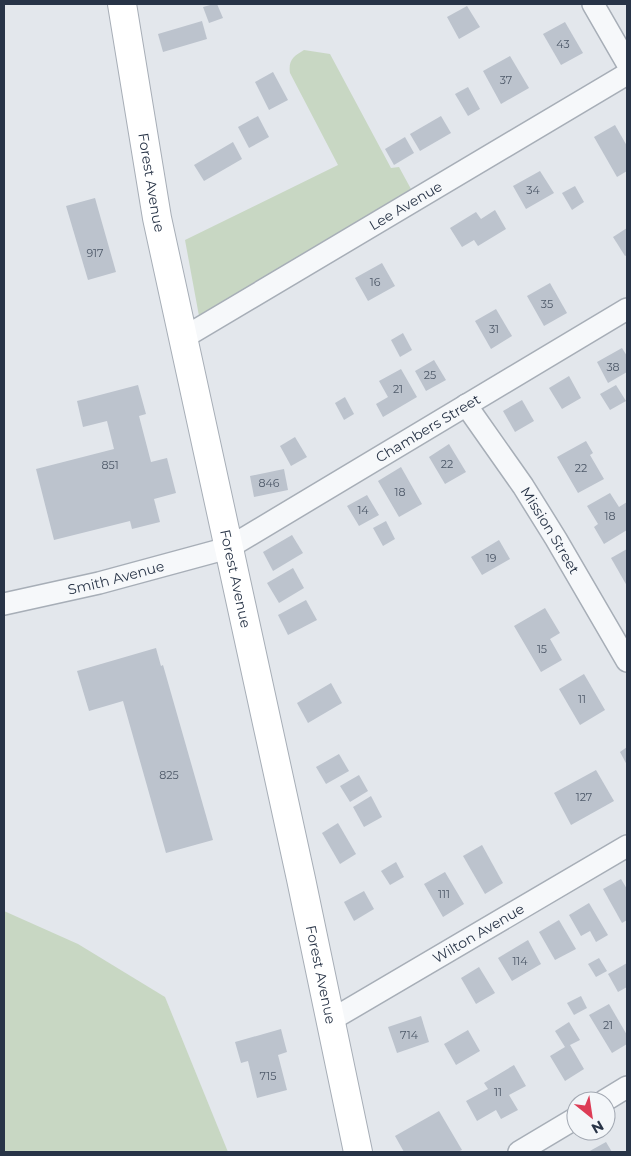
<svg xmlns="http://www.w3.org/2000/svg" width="631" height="1156" viewBox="0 0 631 1156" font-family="Montserrat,sans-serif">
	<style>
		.green { fill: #c8d7c3 }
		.building { fill: #bcc3cd }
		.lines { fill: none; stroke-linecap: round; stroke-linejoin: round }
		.street-casing { stroke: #a7aeb7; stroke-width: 24 }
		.secondary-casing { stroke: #a7aeb7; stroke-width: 30 }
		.street { stroke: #f6f8fa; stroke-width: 21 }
		.secondary { stroke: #fff; stroke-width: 28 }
		.labels { text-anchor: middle; stroke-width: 5; stroke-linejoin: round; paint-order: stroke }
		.number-label { font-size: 11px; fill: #4d5868 }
		.street-label { font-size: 14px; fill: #283447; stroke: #f3f6f9 }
	</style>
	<rect width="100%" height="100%" fill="#e3e7ec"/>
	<g class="green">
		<path d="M304,50L330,54L391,168L399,167L411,189L199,316L185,240L338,165L290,73C288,60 294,56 304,50Z"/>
		<polygon points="4,911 78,944 165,997 228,1152 4,1152"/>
	</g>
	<g class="building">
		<polygon points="214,4 217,4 223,18 209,23 203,7"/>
		<polygon points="467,6 480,27 459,39 447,17"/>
		<polygon points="202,21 207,39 163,52 158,34"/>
		<polygon points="565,22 583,53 561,65 543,34"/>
		<polygon points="510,56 529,88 501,104 483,71"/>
		<polygon points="273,72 288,100 269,110 255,82"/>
		<polygon points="468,87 480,109 468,116 455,94"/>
		<polygon points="258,116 269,137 249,148 238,127"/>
		<polygon points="441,116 451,133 420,151 410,134"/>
		<polygon points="615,125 627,146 627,171 617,177 594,137"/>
		<polygon points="405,137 414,153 394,165 385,149"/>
		<polygon points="233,142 242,159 204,181 194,165"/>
		<polygon points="540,171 554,193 526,209 513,186"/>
		<polygon points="575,186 584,202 572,210 562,193"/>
		<polygon points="95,198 116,272 88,280 66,206"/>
		<polygon points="495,210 506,229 478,246 474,240 462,247 450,228 476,212 481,219"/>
		<polygon points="627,228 627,255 625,256 613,237"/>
		<polygon points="382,263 395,286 368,301 355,278"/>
		<polygon points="550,283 567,313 544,326 527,296"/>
		<polygon points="496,309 512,336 491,349 475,321"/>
		<polygon points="403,333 412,350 400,357 391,340"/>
		<polygon points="622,348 627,356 627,372 608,383 597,362"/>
		<polygon points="434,360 446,380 426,391 415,371"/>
		<polygon points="401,369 417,397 383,417 376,404 388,397 379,381"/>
		<polygon points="569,376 581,398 562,409 549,388"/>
		<polygon points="138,385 146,414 139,416 151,462 167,458 176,493 154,499 160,522 132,529 130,521 54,540 36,469 114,449 107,421 83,427 77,401"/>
		<polygon points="616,385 626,401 610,410 600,394"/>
		<polygon points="345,397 354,414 344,420 335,403"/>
		<polygon points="522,400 534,421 515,432 503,411"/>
		<polygon points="295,437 307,457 291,466 280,446"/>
		<polygon points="586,441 593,453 590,455 604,479 578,493 557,457"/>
		<polygon points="449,444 466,472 445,484 429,457"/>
		<polygon points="401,467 422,504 399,517 378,481"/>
		<polygon points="284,469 288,490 254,497 250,476"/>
		<polygon points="610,493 619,507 627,502 627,530 604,544 594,527 598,524 587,506"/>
		<polygon points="367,495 379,515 359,526 347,506"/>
		<polygon points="386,521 395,539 383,546 373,528"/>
		<polygon points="292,535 303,553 273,571 263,552"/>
		<polygon points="499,540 510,559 482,575 471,557"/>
		<polygon points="627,549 627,586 611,558"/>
		<polygon points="293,568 304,588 279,603 267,583"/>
		<polygon points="306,600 317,620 288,635 278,615"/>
		<polygon points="545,608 560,633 550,639 562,660 541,672 514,626"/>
		<polygon points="156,648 161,666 163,665 213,840 166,853 123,701 89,711 77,671"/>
		<polygon points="584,674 605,710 580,725 559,689"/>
		<polygon points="331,683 342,703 308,723 297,703"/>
		<polygon points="627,747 627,765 620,752"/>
		<polygon points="339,754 349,771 326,784 316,767"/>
		<polygon points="596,770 614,801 571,825 554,793"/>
		<polygon points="359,775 368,791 350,802 340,786"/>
		<polygon points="371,796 382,817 364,827 353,807"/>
		<polygon points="338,823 356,854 340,864 322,833"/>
		<polygon points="482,845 503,883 485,894 463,856"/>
		<polygon points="396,862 404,877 390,885 381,871"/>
		<polygon points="445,872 464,904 443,917 424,884"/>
		<polygon points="621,879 627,889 627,920 622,923 603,889"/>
		<polygon points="364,891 374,909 354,921 344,902"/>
		<polygon points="589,903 608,935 596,942 590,931 581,936 569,915"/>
		<polygon points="559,920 576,949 555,960 539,932"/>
		<polygon points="528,940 541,964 512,981 498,958"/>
		<polygon points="599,958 607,971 596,977 588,964"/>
		<polygon points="627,963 627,987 618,992 608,974"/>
		<polygon points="479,967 495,993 476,1004 461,978"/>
		<polygon points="581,996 587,1008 574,1015 567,1003"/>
		<polygon points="609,1004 627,1035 627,1044 612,1053 589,1015"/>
		<polygon points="421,1016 429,1042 397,1053 388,1027"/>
		<polygon points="569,1022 580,1040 570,1045 584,1069 565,1081 550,1056 565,1047 555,1031"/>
		<polygon points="281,1029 287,1052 278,1055 287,1090 257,1098 248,1061 241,1063 235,1042"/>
		<polygon points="468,1030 480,1051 456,1065 444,1044"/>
		<polygon points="514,1065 526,1086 509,1095 518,1110 501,1119 496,1110 477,1121 466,1101 488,1089 484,1083"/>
		<polygon points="439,1111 462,1150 457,1152 404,1152 395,1136"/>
		<polygon points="606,1142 612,1152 588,1152"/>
	</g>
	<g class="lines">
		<defs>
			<g id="street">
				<polyline points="593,4 627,63"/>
				<path id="s1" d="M183,338L627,74"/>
				<path id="s2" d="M466,405L523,486L556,539L627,661"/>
				<path id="s3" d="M4,604L99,583L228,548L627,309"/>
				<path id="s4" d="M331,1020L627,846"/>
				<polyline points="604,1101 627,1087"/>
				<polyline points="519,1152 576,1118"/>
			</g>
			<g id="secondary">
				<path id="s5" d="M122,4L157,218L301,879L358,1152"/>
			</g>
		</defs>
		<use href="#street" class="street-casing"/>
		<use href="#secondary" class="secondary-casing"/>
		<use href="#street" class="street"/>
		<use href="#secondary" class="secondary"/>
	</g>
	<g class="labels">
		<g class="number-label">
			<text x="563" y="48">43</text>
			<text x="506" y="84">37</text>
			<text x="533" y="194">34</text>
			<text x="95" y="257">917</text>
			<text x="375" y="286">16</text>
			<text x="547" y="308">35</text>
			<text x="494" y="333">31</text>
			<text x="613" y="371">38</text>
			<text x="430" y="379">25</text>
			<text x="398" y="393">21</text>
			<text x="447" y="468">22</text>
			<text x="110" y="469">851</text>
			<text x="581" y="472">22</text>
			<text x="269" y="487">846</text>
			<text x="400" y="496">18</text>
			<text x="363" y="514">14</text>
			<text x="610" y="520">18</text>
			<text x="491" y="562">19</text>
			<text x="542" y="653">15</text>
			<text x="582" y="703">11</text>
			<text x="169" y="779">825</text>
			<text x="584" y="801">127</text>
			<text x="444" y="898">111</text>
			<text x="520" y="965">114</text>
			<text x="608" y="1029">21</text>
			<text x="409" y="1039">714</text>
			<text x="268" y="1080">715</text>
			<text x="498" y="1096">11</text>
		</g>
		<g class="street-label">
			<text dy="5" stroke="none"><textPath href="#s5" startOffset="181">Forest Avenue</textPath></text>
			<text dy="5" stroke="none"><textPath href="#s1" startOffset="259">Lee Avenue</textPath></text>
			<text dy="5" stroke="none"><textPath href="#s3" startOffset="464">Chambers Street</textPath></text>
			<text dy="5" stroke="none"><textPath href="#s2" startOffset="151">Mission Street</textPath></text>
			<text dy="5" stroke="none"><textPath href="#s3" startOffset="115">Smith Avenue</textPath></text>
			<text dy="5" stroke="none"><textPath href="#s5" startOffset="586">Forest Avenue</textPath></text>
			<text dy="5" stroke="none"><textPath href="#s4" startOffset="171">Wilton Avenue</textPath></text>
			<text dy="5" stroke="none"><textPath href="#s5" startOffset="991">Forest Avenue</textPath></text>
		</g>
	</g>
	<rect width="631" height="1156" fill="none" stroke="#283447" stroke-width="10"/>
	<g transform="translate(591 1116) rotate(150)"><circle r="24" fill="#f3f6f9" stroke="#a2a8b2"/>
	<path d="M0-4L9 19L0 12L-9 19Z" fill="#dd3c56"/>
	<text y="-8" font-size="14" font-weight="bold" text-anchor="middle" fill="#283447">N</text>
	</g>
</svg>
